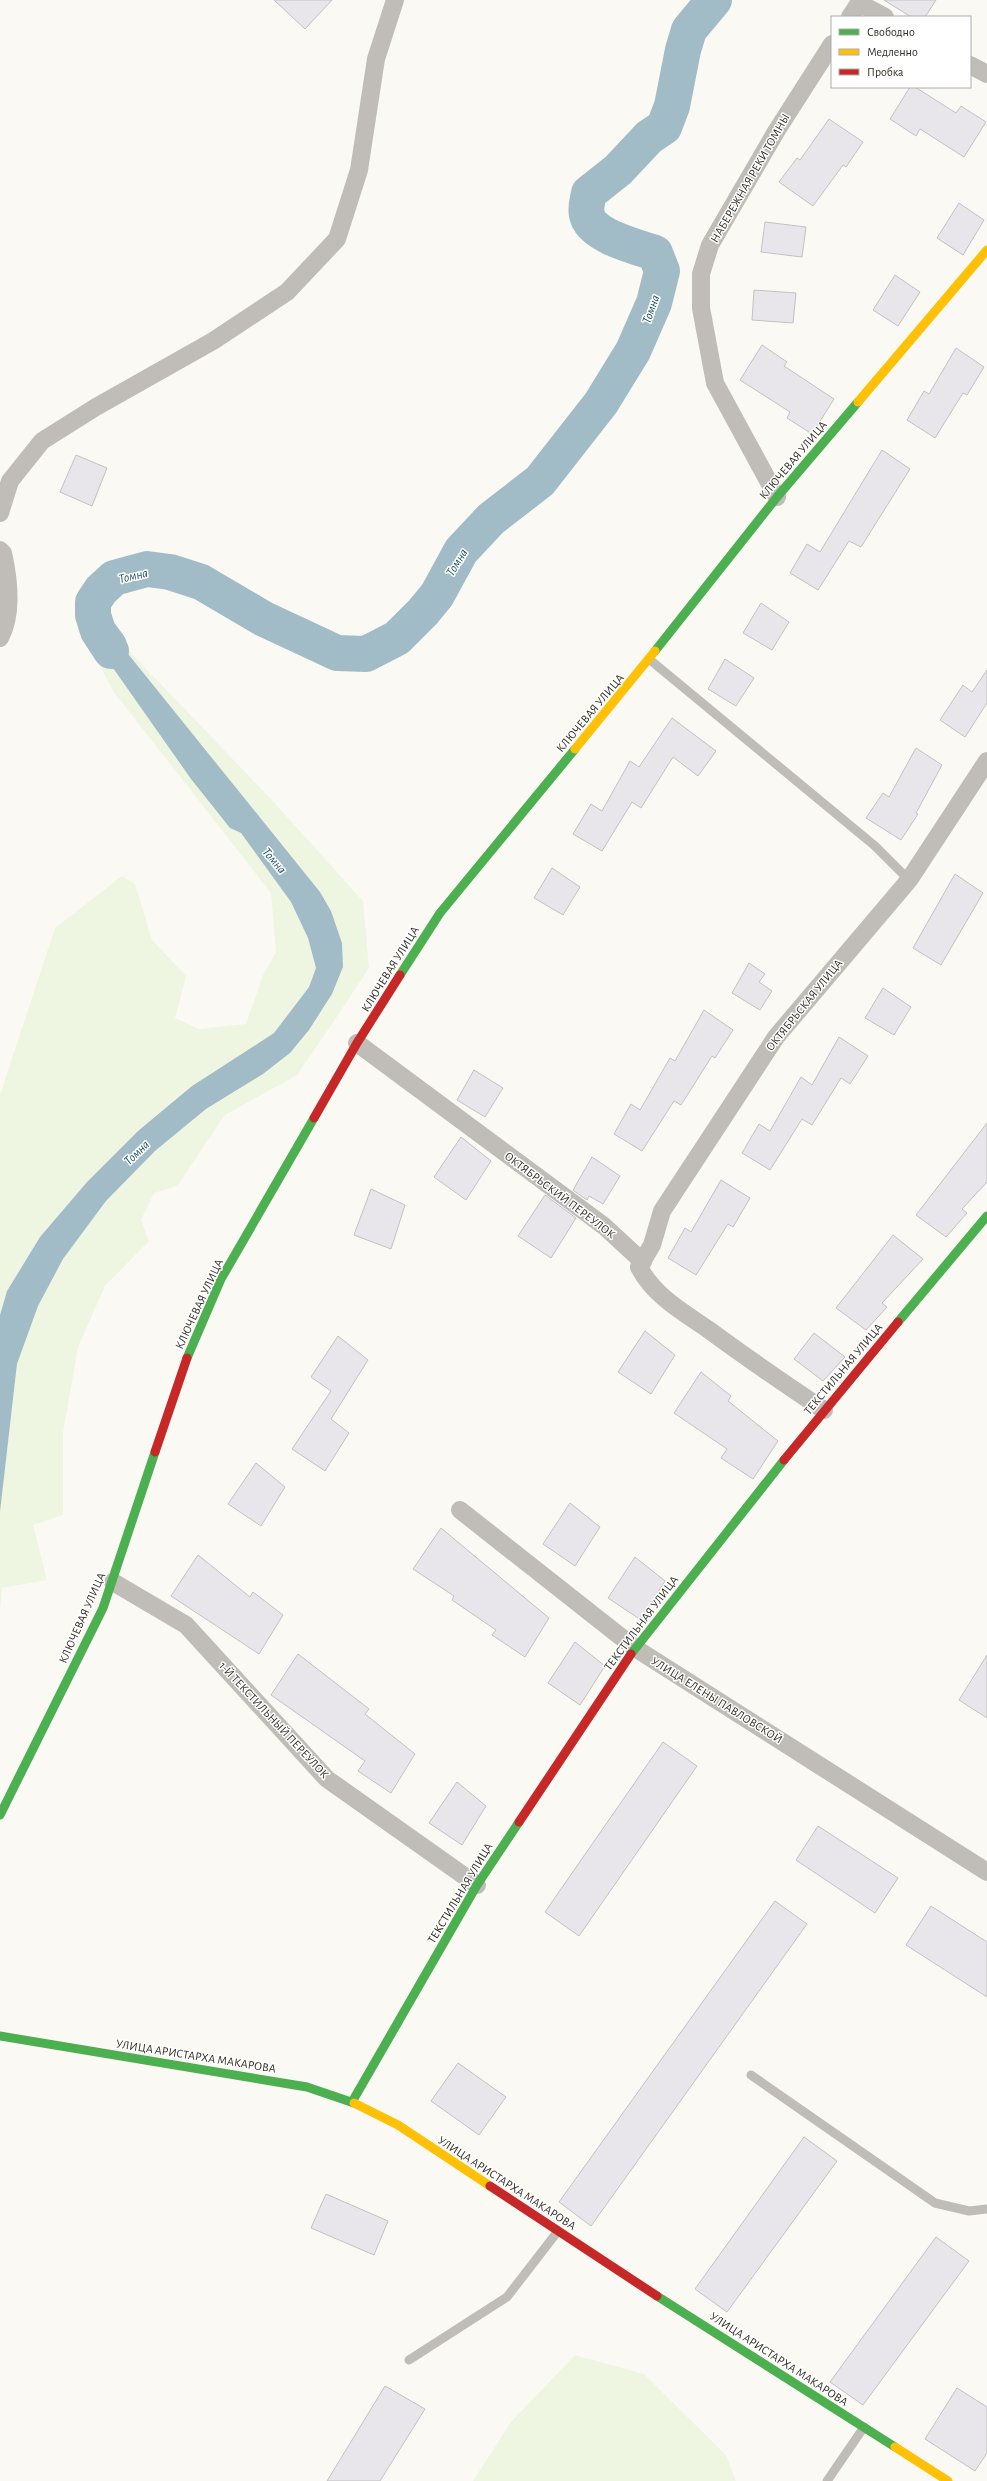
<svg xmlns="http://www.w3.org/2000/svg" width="987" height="2481" viewBox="0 0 987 2481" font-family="'Alegreya Sans',sans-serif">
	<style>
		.green { fill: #eef6e2 }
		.water { fill: #a2bcc7 }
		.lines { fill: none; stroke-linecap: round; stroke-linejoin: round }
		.river { stroke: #a2bcc7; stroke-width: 36 }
		.building { fill: #e9e6eb; stroke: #c3c1c2 }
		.lane { stroke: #c0bcb8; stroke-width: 9 }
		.street { stroke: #c0bcb8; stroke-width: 18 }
		.fast { stroke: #4caf50; stroke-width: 9 }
		.slow { stroke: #ffc107; stroke-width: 9 }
		.jam { stroke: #c62828; stroke-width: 9 }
		.labels { text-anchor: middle; stroke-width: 3; stroke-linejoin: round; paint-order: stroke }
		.street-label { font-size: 12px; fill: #332f27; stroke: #fff }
		.water-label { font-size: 13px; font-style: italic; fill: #1a4d61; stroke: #fff }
	</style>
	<rect width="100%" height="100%" fill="#fbf9f4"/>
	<g class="green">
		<polygon points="108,629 270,798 363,901 369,968 334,1021 297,1075 225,1115 177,1186 154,1193 141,1220 149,1241 105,1286 78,1347 63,1433 63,1515 33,1525 47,1580 2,1588 0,1611 0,1512 17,1364 38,1306 63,1259 106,1201 155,1151 206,1109 263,1074 290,1053 309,1030 332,994 343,967 342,943 331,911 320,892"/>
		<polygon points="94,641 191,779 230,828 241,833 291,902 308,938 316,968 309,987 274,1033 192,1086 138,1131 87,1182 40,1237 7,1291 0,1315 0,1095 55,928 122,876 135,884 152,940 186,976 175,1018 199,1029 246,1024 263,975 276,952 271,893 113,691 89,645"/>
		<polygon points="575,2355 644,2374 726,2455 736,2481 473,2481 511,2422"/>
	</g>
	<polygon class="water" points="108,629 320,892 331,911 342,943 343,967 332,994 309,1030 290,1053 263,1074 206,1109 155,1151 106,1201 63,1259 38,1306 17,1364 0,1512 0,1315 7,1291 40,1237 87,1182 138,1131 192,1086 274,1033 309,987 316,968 308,938 291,902 241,833 230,828 191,779 94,641"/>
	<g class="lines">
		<path class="river" d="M109,646L101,635L111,651L98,631L93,615V602L101,590L114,578L147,569L170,572L201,582L264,619L337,653L366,654L397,638L423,612L437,595L461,551L491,519L540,481L601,403L633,351L654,303L662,271L655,253C637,247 591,236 587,215C585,208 588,199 589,193L618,170L649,137L664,127L672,106L683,50L689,30L714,0"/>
	</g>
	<g class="building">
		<polygon points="274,0 332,0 305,29"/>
		<polygon points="884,0 936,0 925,17 911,17"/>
		<polygon points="910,87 915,87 956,113 961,106 986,122 964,157 920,129 916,136 890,119"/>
		<polygon points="829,119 863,142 846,167 843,165 813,206 779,182 797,158 800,160"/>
		<polygon points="959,203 984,220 963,255 937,238"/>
		<polygon points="765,222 806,227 802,257 761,252"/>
		<polygon points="895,275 920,292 898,326 873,310"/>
		<polygon points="754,290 796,293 793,323 752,320"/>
		<polygon points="762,345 787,362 784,366 834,399 812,434 787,418 790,412 740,380"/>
		<polygon points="956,348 984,367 967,395 963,393 935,438 907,420 924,391 929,394"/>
		<polygon points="882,450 910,469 861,547 849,541 818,590 790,573 807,544 820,552"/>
		<polygon points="76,455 107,468 92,506 60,492"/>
		<polygon points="761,603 789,622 772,650 743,633"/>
		<polygon points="725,659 754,678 736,706 708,689"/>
		<polygon points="987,670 987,703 965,737 940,720 963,685 972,692"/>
		<polygon points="672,718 716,751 698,776 673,757 641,808 632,802 602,851 573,834 591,804 602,811 630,761 639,767"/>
		<polygon points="916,748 942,765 916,813 918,814 901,840 866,818 883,793 889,797"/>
		<polygon points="552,868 580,887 563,915 534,898"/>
		<polygon points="955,874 983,893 941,965 913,948"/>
		<polygon points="749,963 765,974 759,982 772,991 760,1010 732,993"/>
		<polygon points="883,988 911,1007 894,1035 865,1018"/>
		<polygon points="704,1010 733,1030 715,1058 712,1056 681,1105 674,1101 642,1151 614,1134 631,1104 640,1110 670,1058 675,1061"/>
		<polygon points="839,1037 868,1056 850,1084 841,1078 812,1125 802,1119 770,1170 742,1153 759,1124 770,1131 801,1077 812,1085"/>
		<polygon points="474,1070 503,1088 485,1117 457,1100"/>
		<polygon points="987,1123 987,1182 962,1209 967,1213 946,1237 916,1215"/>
		<polygon points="461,1137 491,1161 466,1200 434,1177"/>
		<polygon points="592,1157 620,1176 603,1204 589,1196 587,1200 573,1190"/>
		<polygon points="721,1180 750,1198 733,1227 728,1224 696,1275 668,1258 685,1228 691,1232"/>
		<polygon points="371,1189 405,1205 391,1249 354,1235"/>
		<polygon points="545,1195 576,1218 551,1258 518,1236"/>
		<polygon points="893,1235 923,1259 882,1303 887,1307 866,1330 836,1308"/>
		<polygon points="645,1331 675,1355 651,1394 618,1372"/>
		<polygon points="814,1333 845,1357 823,1381 794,1359"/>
		<polygon points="338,1336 368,1360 331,1419 349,1433 325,1471 292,1449 331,1391 311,1377"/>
		<polygon points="701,1372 731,1396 728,1401 778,1441 753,1479 721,1458 727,1449 674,1413"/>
		<polygon points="256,1463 285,1487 261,1526 228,1504"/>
		<polygon points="570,1503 600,1527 575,1566 543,1544"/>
		<polygon points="441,1528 549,1618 525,1657 492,1635 496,1630 452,1600 454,1596 413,1569"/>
		<polygon points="198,1555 250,1597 253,1592 283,1615 259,1654 171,1596"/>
		<polygon points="635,1557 665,1581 641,1620 608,1598"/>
		<polygon points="575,1642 605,1666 580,1705 548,1683"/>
		<polygon points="298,1654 369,1709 365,1714 415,1754 391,1793 358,1771 365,1761 271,1695"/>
		<polygon points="987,1655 987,1718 959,1700"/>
		<polygon points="663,1742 697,1766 579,1936 545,1912"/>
		<polygon points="457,1782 486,1806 462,1845 429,1823"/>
		<polygon points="818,1826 898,1878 875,1913 796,1860"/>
		<polygon points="775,1901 807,1924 591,2226 559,2202"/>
		<polygon points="931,1906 987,1942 987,1997 906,1945"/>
		<polygon points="458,2063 506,2097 479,2135 431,2101"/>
		<polygon points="804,2137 837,2161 727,2312 695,2289"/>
		<polygon points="326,2194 388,2221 374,2255 311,2228"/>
		<polygon points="936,2237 969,2261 863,2405 830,2382"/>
		<polygon points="385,2386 425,2409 380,2481 327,2481"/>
		<polygon points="957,2388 987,2407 987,2453 975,2471 925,2439"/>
	</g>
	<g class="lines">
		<g class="lane">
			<polyline points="649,659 875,846 909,880"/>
			<polyline points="751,2075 935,2203 969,2211 987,2209"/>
			<polyline points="409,2360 507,2297 558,2231"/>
			<polyline points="827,2481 864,2427"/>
		</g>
		<g class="street">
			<polyline points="859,3 885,17"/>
			<polyline points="850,17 861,0"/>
			<polyline points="970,65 987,74"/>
			<polyline points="777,497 715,383 701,308 701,274 710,245 777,130 832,44"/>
			<polyline points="0,513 10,481 42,441 96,407 213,341 287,292 337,239 359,170 376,59 395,0"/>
			<path d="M0,550L3,553C9,580 13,614 0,638"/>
			<polyline points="357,1043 604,1226 643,1262"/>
			<path d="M824,1410C785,1384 747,1358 709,1330C683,1312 654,1296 639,1267L652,1245L662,1211L776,1037L909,880L987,761"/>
			<polyline points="460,1510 635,1648 987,1872"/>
			<polyline points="113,1582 186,1625 327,1779 477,1885"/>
		</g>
		<g class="fast">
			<polyline points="655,651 777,497 858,402"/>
			<polyline points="400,975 440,913 575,749"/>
			<polyline points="898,1322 987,1216"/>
			<polyline points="187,1358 221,1279 314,1118"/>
			<polyline points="631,1654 784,1460"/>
			<polyline points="0,1815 103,1608 155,1452"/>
			<polyline points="0,2036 307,2087 354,2103"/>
			<polyline points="352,2102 477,1885 519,1822"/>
			<polyline points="657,2296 895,2447"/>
		</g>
		<g class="slow">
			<polyline points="858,402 987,250"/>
			<polyline points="575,749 655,651"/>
			<polyline points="354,2103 398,2125 490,2186"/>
			<polyline points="895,2447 948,2481"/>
		</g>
		<g class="jam">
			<polyline points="314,1118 357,1043 400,975"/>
			<polyline points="155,1452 187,1358"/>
			<polyline points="784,1460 898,1322"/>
			<polyline points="519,1822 631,1654"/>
			<polyline points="490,2186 657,2296"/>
		</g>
	</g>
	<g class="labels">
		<g class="street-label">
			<text transform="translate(750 178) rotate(-60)" y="4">НАБЕРЕЖНАЯ РЕКИ ТОМНЫ</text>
			<text transform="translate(793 460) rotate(-50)" y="4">КЛЮЧЕВАЯ УЛИЦА</text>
			<text transform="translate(590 713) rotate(-50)" y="4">КЛЮЧЕВАЯ УЛИЦА</text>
			<text transform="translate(390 969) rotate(-58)" y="4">КЛЮЧЕВАЯ УЛИЦА</text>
			<text transform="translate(804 1005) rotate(-51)" y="4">ОКТЯБРЬСКАЯ УЛИЦА</text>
			<text transform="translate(560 1195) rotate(37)" y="4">ОКТЯБРЬСКИЙ ПЕРЕУЛОК</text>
			<text transform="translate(199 1304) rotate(-65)" y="4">КЛЮЧЕВАЯ УЛИЦА</text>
			<text transform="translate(843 1369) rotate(-50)" y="4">ТЕКСТИЛЬНАЯ УЛИЦА</text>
			<text transform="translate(82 1618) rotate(-66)" y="4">КЛЮЧЕВАЯ УЛИЦА</text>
			<text transform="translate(641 1623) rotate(-53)" y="4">ТЕКСТИЛЬНАЯ УЛИЦА</text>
			<text transform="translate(717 1700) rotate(32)" y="4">УЛИЦА ЕЛЕНЫ ПАВЛОВСКОЙ</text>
			<text transform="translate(274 1720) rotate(47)" y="4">1-Й ТЕКСТИЛЬНЫЙ ПЕРЕУЛОК</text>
			<text transform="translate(460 1893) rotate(-59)" y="4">ТЕКСТИЛЬНАЯ УЛИЦА</text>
			<text transform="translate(196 2056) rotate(9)" y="4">УЛИЦА АРИСТАРХА МАКАРОВА</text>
			<text transform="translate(507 2183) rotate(33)" y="4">УЛИЦА АРИСТАРХА МАКАРОВА</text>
			<text transform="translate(779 2359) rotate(33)" y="4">УЛИЦА АРИСТАРХА МАКАРОВА</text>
		</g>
		<g class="water-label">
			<text transform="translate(650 309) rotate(-70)" y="5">Томна</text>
			<text transform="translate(456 562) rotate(-58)" y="5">Томна</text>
			<text transform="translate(133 575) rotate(-13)" y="5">Томна</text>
			<text transform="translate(275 860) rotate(50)" y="5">Томна</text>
			<text transform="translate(136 1152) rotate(-44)" y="5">Томна</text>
		</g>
	</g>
	<rect x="831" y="16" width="140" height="72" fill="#ffffff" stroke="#adaca9"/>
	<rect x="839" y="29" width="20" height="6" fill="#4caf50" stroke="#adaca9"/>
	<text x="867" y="36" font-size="12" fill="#332f27">Свободно</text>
	<rect x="839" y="49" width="20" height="6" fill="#ffc107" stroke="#adaca9"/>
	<text x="867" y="56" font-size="12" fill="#332f27">Медленно</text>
	<rect x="839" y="69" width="20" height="6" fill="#c62828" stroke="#adaca9"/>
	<text x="867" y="76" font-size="12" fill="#332f27">Пробка</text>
</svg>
